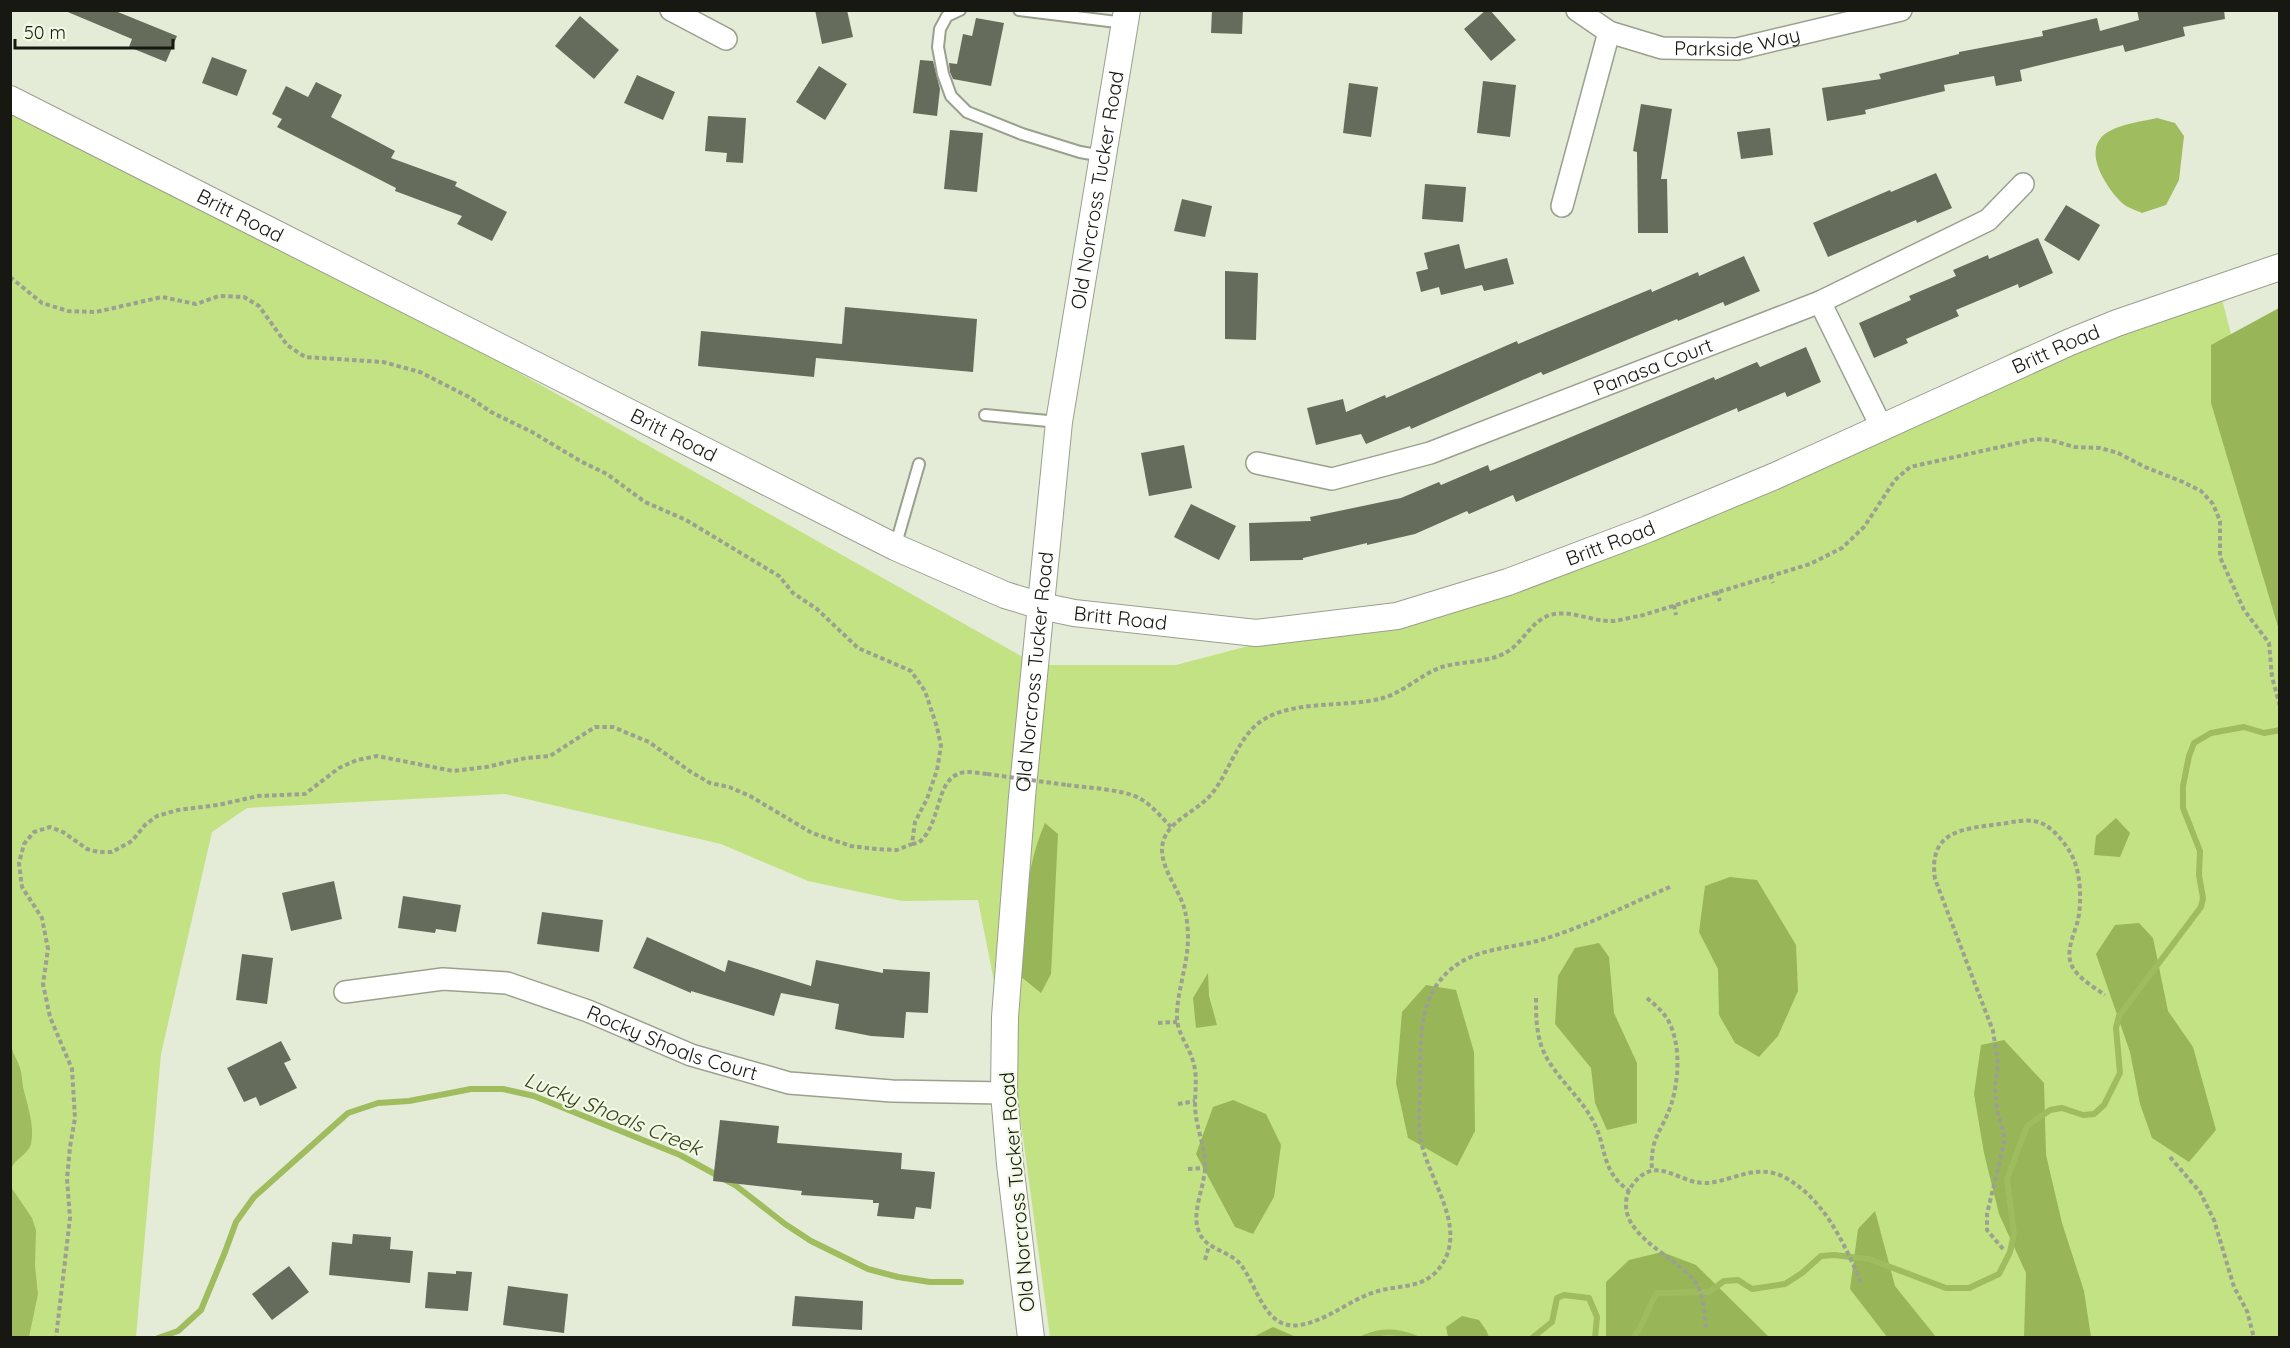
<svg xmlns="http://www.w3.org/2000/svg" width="2290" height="1348" viewBox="0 0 2290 1348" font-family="Quicksand,sans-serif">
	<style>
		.green { fill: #c3e284 }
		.forest { fill: #98b657 }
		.water { fill: #9fbc5e }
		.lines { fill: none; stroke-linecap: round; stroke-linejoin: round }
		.stream { stroke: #9fbc5e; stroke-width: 6 }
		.building { fill: #666c5b }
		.service-casing { stroke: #99a08d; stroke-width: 14 }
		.minor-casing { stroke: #99a08d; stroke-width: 24 }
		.tertiary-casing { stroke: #99a08d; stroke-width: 28 }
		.path { stroke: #9ba191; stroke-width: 4; stroke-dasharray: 4.5 3; stroke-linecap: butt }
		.service { stroke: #fff; stroke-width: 10 }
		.minor { stroke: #fff; stroke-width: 21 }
		.tertiary { stroke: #fff; stroke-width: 26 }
		.path-bridge { stroke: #9ba191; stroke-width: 4; stroke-dasharray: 4.5 3; stroke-linecap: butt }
		.labels { text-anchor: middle; stroke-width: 4.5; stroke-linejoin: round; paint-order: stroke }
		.street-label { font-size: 20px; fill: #161811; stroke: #f2fae5 }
		.water-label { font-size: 21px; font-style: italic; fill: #37431c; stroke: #f2fae5 }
	</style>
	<rect width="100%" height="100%" fill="#e4ecd8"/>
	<polygon class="green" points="11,86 1037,665 1176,665 1362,616 1721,514 2016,350 2216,275 2280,528 2279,1337 1050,1337 1019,1108 978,900 902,901 808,881 721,844 505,794 247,808 212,832 161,1054 136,1337 11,1337"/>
	<g class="forest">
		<polygon points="2279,308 2279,630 2211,403 2211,345"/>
		<polygon points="2116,818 2130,833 2120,857 2094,855 2096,836"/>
		<path d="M1045,823L1058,834L1051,974L1041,993L1020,976C1024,924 1024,870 1045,823Z"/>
		<polygon points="1730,877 1757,880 1796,945 1798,991 1778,1036 1759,1057 1735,1043 1719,1015 1718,969 1699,932 1705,886"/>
		<polygon points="2139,923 2153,938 2168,1011 2193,1047 2216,1130 2189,1162 2152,1138 2140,1104 2130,1052 2096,954 2115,925"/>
		<polygon points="1599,943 1609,957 1614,1013 1637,1063 1637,1123 1607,1130 1595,1103 1591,1068 1555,1024 1558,976 1575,948"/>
		<polygon points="1208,973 1209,996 1217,1025 1196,1028 1193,998"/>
		<polygon points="1426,985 1456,990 1474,1052 1475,1131 1457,1166 1408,1138 1396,1083 1402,1012"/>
		<polygon points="2004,1040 2044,1083 2046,1155 2062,1223 2084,1291 2091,1337 2024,1337 2026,1273 1999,1214 1984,1153 1974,1094 1981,1045"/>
		<polygon points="1233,1100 1266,1114 1281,1145 1274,1197 1253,1234 1235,1227 1196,1154 1213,1107"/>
		<polygon points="1875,1211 1895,1286 1936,1337 1887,1337 1850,1289 1858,1229"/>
		<polygon points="1662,1252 1696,1265 1769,1337 1606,1337 1606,1282 1629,1260"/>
		<polygon points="1462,1316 1479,1320 1486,1330 1489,1337 1448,1337 1446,1327"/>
		<polygon points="1273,1327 1296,1337 1253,1337"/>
	</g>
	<g class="water">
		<path d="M2157,118L2175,123L2184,136L2179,180L2166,205L2142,213C2135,210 2126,207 2121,202C2108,189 2086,157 2100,139C2110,125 2140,122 2157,118Z"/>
		<path d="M11,1046C13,1054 18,1061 20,1068C22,1074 22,1081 23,1087C27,1105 35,1125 31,1144C28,1155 16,1157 11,1169Z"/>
		<polygon points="11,1187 32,1218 36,1230 35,1266 38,1294 29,1337 11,1337"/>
	</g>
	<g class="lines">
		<g class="stream">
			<polyline points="158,1338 178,1331 201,1310 225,1252 236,1222 254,1197 348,1113 378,1103 409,1101 471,1089 503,1089 534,1096 680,1155 735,1185 785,1224 811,1241 868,1269 898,1277 930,1282 961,1282"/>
			<path d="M1364,1338C1381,1330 1398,1331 1415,1338"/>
			<polyline points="1532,1338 1552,1322 1557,1298 1564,1295 1589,1298 1597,1317 1595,1338"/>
			<path d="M1633,1338C1645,1324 1647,1308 1657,1293L1709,1292L1724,1281L1738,1280L1752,1289L1785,1284L1802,1273L1821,1256L1834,1255L1869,1259L1946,1288H1969L1999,1274L2010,1252L2014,1234L2007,1179L2027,1126L2050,1110L2062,1108L2083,1115L2094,1114L2104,1105L2120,1073L2116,1028L2119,1016L2201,907L2203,898L2199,875L2200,851L2183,808V786L2189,756L2194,743L2211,733L2244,727L2264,733L2280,730"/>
		</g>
	</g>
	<g class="building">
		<polygon points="63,10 113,10 177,36 166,62 129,47 132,39"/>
		<polygon points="815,10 847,10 853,37 822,44"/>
		<polygon points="1212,10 1243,10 1242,34 1211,33"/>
		<polygon points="1486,10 1490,10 1516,40 1491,61 1464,29"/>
		<polygon points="2137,10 2224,10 2225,19 2183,27 2185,36 2125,52 2123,45 2020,70 2022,81 1996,86 1994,76 1944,85 1945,91 1865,110 1866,114 1827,121 1822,88 1881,79 1879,74 1959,54 1959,52 2043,36 2042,31 2097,18 2100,31 2139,20"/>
		<polygon points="580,16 619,50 594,79 555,46"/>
		<polygon points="976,18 1004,23 991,86 953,79 950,72 949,63 957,64 963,34 972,36"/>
		<polygon points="212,57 247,70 237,96 202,83"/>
		<polygon points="920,60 933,61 940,89 937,116 913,113"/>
		<polygon points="819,66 847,84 825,120 796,102"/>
		<polygon points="637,75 675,92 663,120 624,103"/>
		<polygon points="1483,81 1516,85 1510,137 1477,133"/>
		<polygon points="316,82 342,95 331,117 395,151 391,158 457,182 455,186 507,212 492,241 457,224 462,216 395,191 396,188 277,127 282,119 272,114 286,86 308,97"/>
		<polygon points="1349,83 1378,87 1371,137 1343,133"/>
		<polygon points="1641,104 1672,109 1661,179 1667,179 1668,233 1638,233 1637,152 1633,151"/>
		<polygon points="708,116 746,118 743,163 726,162 727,153 705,151"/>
		<polygon points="1770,128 1773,155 1741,159 1737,132"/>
		<polygon points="950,130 983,133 977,192 944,189"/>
		<polygon points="1936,173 1952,208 1917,223 1916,220 1828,257 1813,223 1890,190 1891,192"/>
		<polygon points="1425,184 1466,187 1463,222 1422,219"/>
		<polygon points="1182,199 1212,206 1205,237 1174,231"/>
		<polygon points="2066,205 2100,225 2079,261 2044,240"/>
		<polygon points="2038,238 2053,273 2019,288 2018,284 1956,310 1959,316 1906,339 1908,343 1874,358 1859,323 1911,300 1909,296 1956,276 1953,270 1988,255 1989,259"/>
		<polygon points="1459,244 1465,269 1507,258 1514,284 1484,291 1482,285 1441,295 1439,287 1421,292 1416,272 1428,269 1424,253"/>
		<polygon points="1744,256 1760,291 1725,306 1723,302 1678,321 1677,319 1543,375 1541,372 1411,429 1410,426 1366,444 1361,434 1316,445 1307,408 1343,399 1346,412 1385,395 1386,398 1517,341 1518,344 1651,289 1652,292 1698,272 1699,276"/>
		<polygon points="1225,271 1258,273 1256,340 1225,339"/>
		<polygon points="845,307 977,319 973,372 816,358 814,377 698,366 701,331 842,344"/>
		<polygon points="1806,347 1821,382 1787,397 1785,392 1738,412 1737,408 1516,502 1513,495 1469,514 1467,511 1415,534 1367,545 1367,543 1303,558 1303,560 1250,561 1249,523 1311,521 1310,517 1401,498 1439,482 1441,485 1488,465 1490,471 1714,377 1715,380 1757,362 1760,367"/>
		<polygon points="1184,445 1192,488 1149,496 1141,453"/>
		<polygon points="1191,504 1236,526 1219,560 1174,537"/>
		<polygon points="334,881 342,919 291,931 282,893"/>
		<polygon points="403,896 461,905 456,932 436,929 435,933 398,928"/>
		<polygon points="542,912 603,920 599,952 537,944"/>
		<polygon points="647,937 725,972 728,960 811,986 816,960 883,973 883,969 930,972 928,1013 906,1012 904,1038 871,1036 835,1029 839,1004 781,993 774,1016 691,991 691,993 633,968"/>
		<polygon points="242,954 273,958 267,1004 236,1000"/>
		<polygon points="281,1041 291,1060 284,1063 297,1088 260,1106 256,1097 244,1102 227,1068"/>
		<polygon points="720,1120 779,1126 777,1143 902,1153 901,1169 935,1172 931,1209 916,1207 914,1219 877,1216 879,1203 873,1203 873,1200 801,1195 802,1191 713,1181"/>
		<polygon points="353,1234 391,1237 390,1249 413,1251 410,1283 329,1275 332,1242 352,1244"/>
		<polygon points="289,1266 309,1292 272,1320 252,1294"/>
		<polygon points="456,1271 472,1272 468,1311 425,1308 428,1272 456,1274"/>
		<polygon points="508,1286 568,1294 564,1333 503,1325"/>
		<polygon points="795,1296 863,1301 862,1330 792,1326"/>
	</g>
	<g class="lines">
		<defs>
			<g id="service">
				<polyline points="960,10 947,16 940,29 938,47 943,74 951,96 967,112 1022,134 1080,152 1103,156"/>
				<polyline points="1019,10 1125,23"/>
				<polyline points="985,415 1059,422"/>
				<polyline points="895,547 919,464"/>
			</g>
			<g id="minor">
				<polyline points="671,10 726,39"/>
				<path id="s1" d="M1577,10L1609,32L1662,48L1737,49L1901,10"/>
				<polyline points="1562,206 1609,32"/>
				<polyline points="1820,302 1881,426"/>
				<path id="s2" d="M1257,463L1332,479L1430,453L1820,302L1988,220L2023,184"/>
				<path id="s3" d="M345,992L443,979L507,983L588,1011L691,1055L789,1083L892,1091L1004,1093"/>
			</g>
			<g id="tertiary">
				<path id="s4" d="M10,99L895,547L1005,595L1041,606L1074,613L1256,633L1397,616L1508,582L1648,529L1775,476L2070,342L2117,323L2280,267"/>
				<path id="s5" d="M1031,1338L1010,1164L1004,1093L1005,1017L1022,797L1059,422L1127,10"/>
			</g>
		</defs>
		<use href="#service" class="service-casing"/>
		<use href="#minor" class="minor-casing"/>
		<use href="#tertiary" class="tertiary-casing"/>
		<g class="path">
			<polyline points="10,277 42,303 68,311 96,312 162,297 196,304 219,296 244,297 259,306 287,345 305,357 383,362 420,372 469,397 491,412 532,432 582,462 607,474 645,502 686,520 779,576 793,593 817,609 858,648 911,671 925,691 937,727 941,746 937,770 927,799 915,822 912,844 897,850 876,849 851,846 812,833 750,796 729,787 710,783 691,772 649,742 613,727 595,727 550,756 526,758 486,767 453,771 377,756 357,760 339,768 305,794 258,796 218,805 178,810 157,816 145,825 132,841 112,852 98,852 87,849 63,832 50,827 34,832 24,844 19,863 22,887 42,918 48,949 43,984 50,1017 72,1069 75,1118 70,1147 67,1179 70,1218 56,1338"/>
			<polyline points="1770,575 1773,583"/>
			<polyline points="1716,591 1720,601"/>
			<polyline points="1674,605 1676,615"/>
			<path d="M1067,785C1088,788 1121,789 1139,798C1152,805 1161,817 1171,827"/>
			<path d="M912,844L918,843C941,826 935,783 958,774C966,770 978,773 987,774"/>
			<path d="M1670,887C1629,904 1587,926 1544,939C1512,949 1476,947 1450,970C1417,999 1421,1041 1420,1081C1420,1098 1418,1118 1420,1135C1425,1178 1475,1232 1435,1273C1418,1289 1396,1285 1375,1292C1349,1300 1329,1320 1300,1325C1265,1331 1258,1287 1241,1265C1229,1250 1206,1250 1199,1232C1190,1211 1207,1184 1205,1161C1204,1146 1198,1131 1196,1116C1193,1098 1199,1080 1193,1061C1189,1047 1178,1034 1177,1019C1176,994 1188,965 1188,938C1188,929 1187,919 1185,911C1180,889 1157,865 1163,842C1168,822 1194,812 1208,798C1226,779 1233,750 1252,729C1282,697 1344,709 1383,698C1403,692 1420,676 1439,668C1462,660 1490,664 1510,650C1524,640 1532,621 1550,615C1571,609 1592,622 1613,621C1622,620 1632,617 1640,616L1810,564L1842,548L1864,527L1895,480L1910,467L2036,439L2050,440L2075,447L2100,448L2118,453L2145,467L2183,482L2201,491L2213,504L2220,521V557L2244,610L2269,643L2272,677L2280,706"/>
			<path d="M1536,998C1536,1015 1536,1031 1542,1048C1553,1075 1578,1094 1592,1119C1608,1147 1599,1169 1629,1191"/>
			<path d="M1647,998C1655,1005 1664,1012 1669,1022C1681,1046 1679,1080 1671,1105C1661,1134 1650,1136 1652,1171"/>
			<polyline points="1158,1023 1177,1022"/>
			<polyline points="1178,1104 1195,1101"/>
			<polyline points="2170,1157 2200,1192 2214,1220 2234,1287 2247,1311 2254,1338"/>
			<polyline points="1188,1169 1205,1168"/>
			<path d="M2003,1249L1987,1230V1214L2005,1139L1997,1109L1995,1087L1998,1063L1993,1031L1935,879C1928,830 1963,829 2000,824C2014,822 2032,817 2045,825C2054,830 2065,843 2070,852C2081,870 2082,900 2078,920C2074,936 2062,956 2076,972C2083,981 2095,988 2105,995"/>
			<polyline points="1205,1260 1209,1246"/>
			<path d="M1706,1328C1704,1313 1704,1293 1694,1280C1675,1257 1625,1237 1626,1204C1626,1196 1629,1189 1634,1183C1657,1154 1679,1184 1706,1183C1735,1181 1756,1162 1786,1178C1826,1201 1844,1244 1862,1284"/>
		</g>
		<use href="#service" class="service"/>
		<use href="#minor" class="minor"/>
		<use href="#tertiary" class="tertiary"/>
		<polyline class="path-bridge" points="987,774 1067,785"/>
	</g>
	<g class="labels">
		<g class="street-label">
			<text dy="7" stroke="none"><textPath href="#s1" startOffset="170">Parkside Way</textPath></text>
			<text dy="7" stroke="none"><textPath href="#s5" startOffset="1155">Old Norcross Tucker Road</textPath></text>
			<text dy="7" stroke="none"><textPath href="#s4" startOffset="258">Britt Road</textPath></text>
			<text dy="7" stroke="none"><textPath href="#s4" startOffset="2220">Britt Road</textPath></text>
			<text dy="7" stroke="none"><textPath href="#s2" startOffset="417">Panasa Court</textPath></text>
			<text dy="7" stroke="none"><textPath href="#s4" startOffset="744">Britt Road</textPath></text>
			<text dy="7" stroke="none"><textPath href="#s4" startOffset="1734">Britt Road</textPath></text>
			<text dy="7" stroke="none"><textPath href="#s4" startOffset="1230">Britt Road</textPath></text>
			<text dy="7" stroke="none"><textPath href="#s5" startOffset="669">Old Norcross Tucker Road</textPath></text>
			<text dy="7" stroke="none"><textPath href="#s3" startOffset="339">Rocky Shoals Court</textPath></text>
			<text transform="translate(1017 1192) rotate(-95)" y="7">Old Norcross Tucker Road</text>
		</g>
		<g class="water-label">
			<text transform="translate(613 1114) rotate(22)" y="7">Lucky Shoals Creek</text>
		</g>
	</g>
	<rect width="2290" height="1348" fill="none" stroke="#161811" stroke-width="24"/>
	<path d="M15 39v9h158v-9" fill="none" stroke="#161811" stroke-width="3"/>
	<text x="24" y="39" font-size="18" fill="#161811" stroke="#f2fae5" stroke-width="4.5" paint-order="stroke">50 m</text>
</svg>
